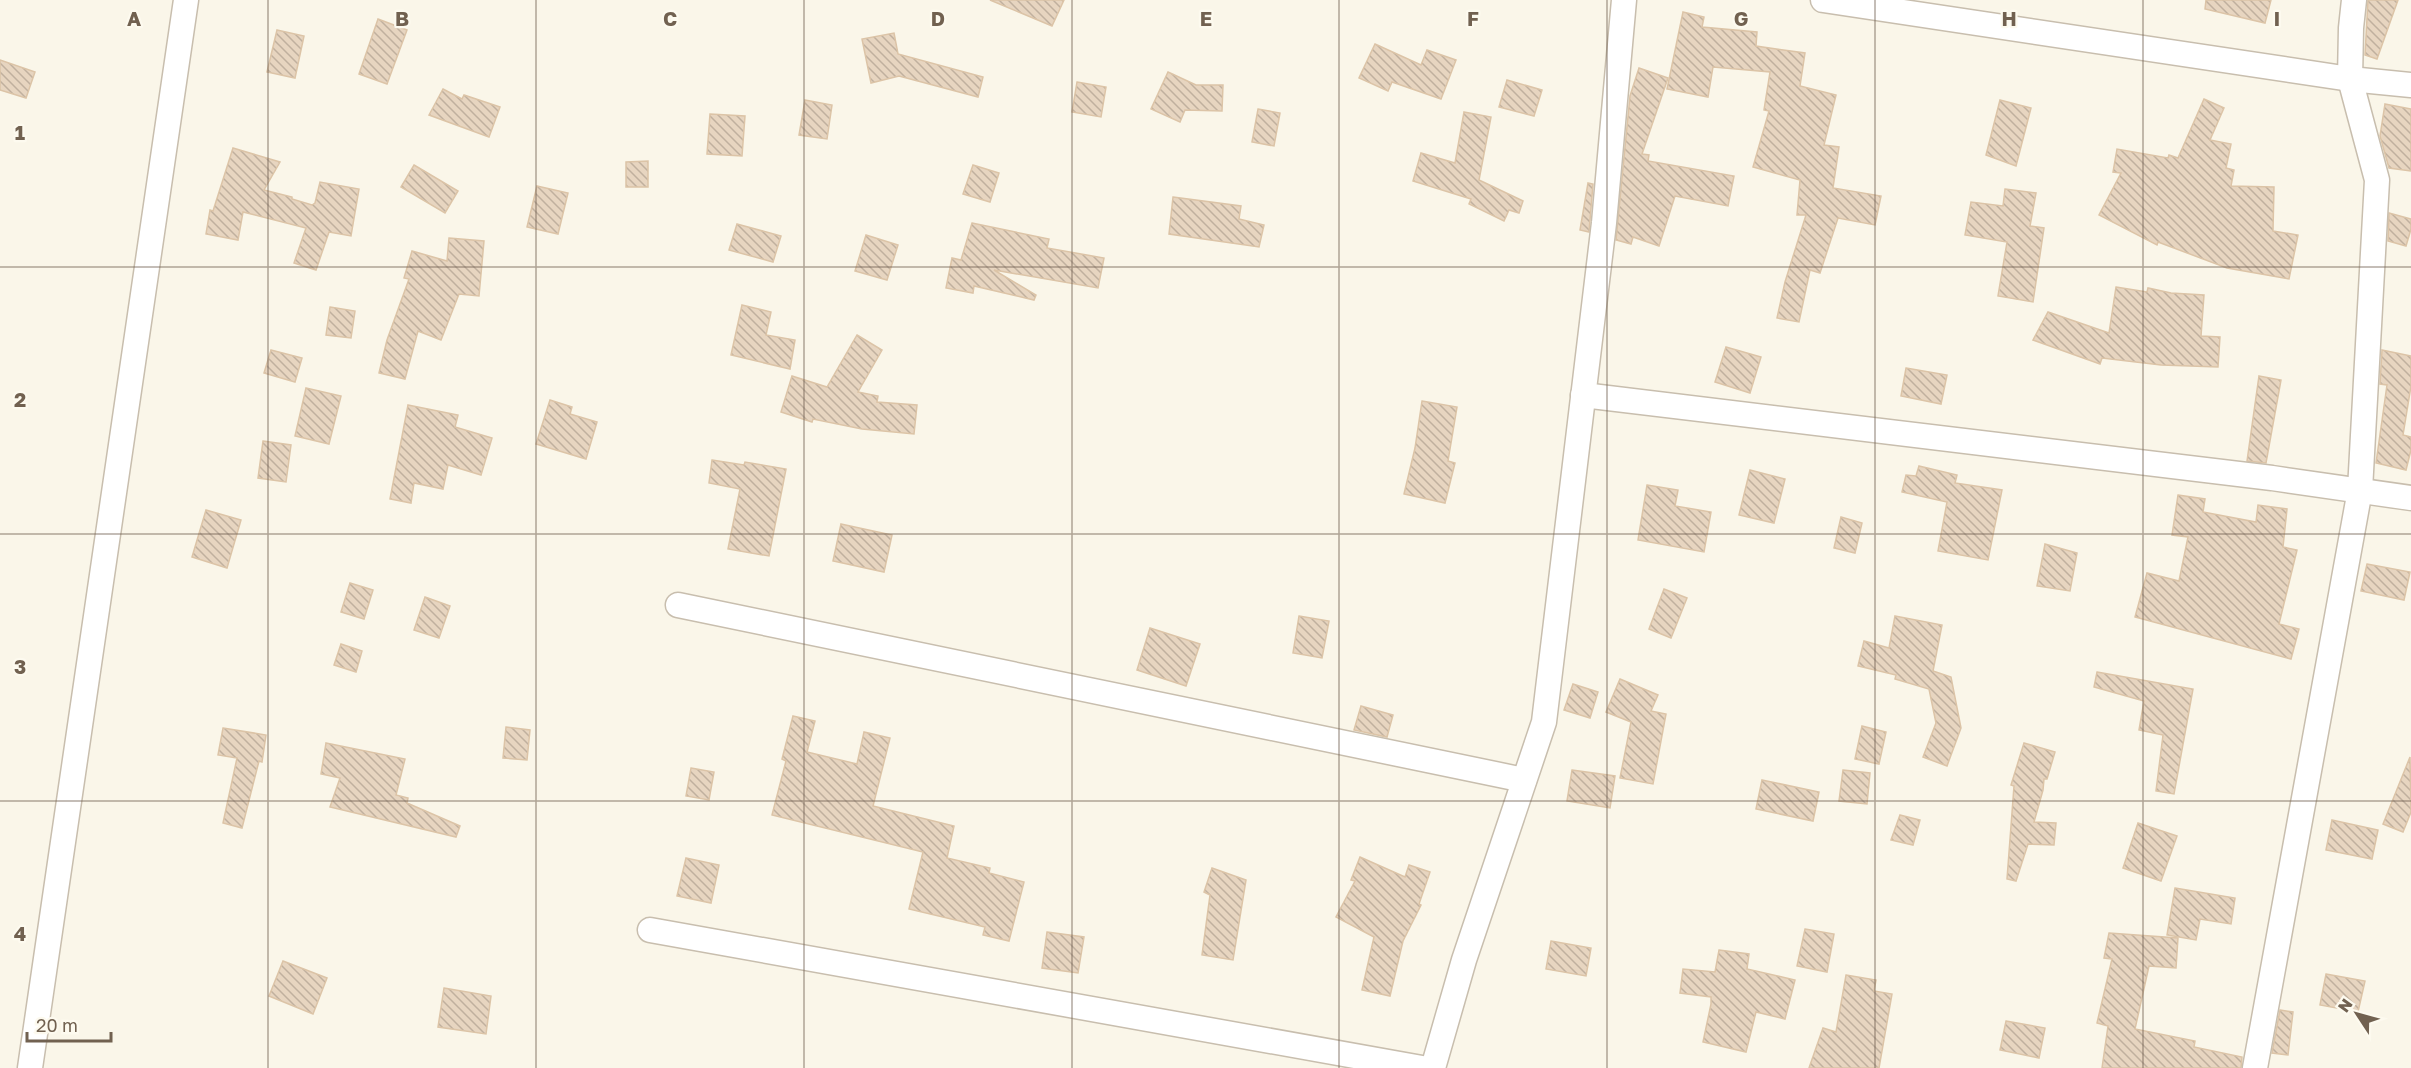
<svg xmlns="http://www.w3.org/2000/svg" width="2411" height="1068" viewBox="0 0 2411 1068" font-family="'Golos Text',sans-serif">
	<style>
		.building { fill: url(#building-back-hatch); stroke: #dcc4a7; stroke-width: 1.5 }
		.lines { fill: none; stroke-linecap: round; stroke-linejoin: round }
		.street-casing { stroke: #c8beae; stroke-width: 27 }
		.street { stroke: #fff; stroke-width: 24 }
		.grid { fill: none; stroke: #716150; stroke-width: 1.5; stroke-opacity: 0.55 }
		.grid-label { font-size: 20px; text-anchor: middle; font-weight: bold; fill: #716150; stroke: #fdfaef; stroke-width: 4.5; stroke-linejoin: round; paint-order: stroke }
	</style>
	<defs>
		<pattern id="building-back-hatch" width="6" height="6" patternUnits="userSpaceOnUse" patternTransform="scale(1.5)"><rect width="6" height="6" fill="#e7d5c0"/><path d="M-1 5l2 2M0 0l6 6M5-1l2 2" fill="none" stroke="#c0b09e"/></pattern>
	</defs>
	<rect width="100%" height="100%" fill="#faf6e9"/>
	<g class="building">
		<polygon points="990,0 1064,0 1052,26"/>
		<polygon points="2206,0 2271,0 2265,23 2205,9"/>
		<polygon points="2368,0 2398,0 2377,59 2365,55"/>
		<polygon points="1683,12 1704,17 1702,27 1757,32 1756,46 1805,53 1800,86 1836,95 1824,145 1839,147 1833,188 1881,196 1875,225 1838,218 1820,273 1810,270 1799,322 1777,318 1785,282 1806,215 1797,215 1800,180 1753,167 1769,111 1764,110 1770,72 1713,67 1708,97 1667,89"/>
		<polygon points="378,19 407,30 387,84 359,74"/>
		<polygon points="277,30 304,36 295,78 267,72"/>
		<polygon points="894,33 898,54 983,77 978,97 899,76 871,83 862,39"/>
		<polygon points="1375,44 1421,65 1427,50 1456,60 1441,99 1392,82 1388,91 1359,78"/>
		<polygon points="0,60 35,72 26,98 0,90"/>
		<polygon points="1639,68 1668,78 1642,154 1649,155 1648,161 1734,176 1728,206 1675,196 1659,246 1633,237 1631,244 1616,240 1630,96"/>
		<polygon points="1168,72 1196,85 1223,85 1222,111 1185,110 1180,122 1151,109"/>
		<polygon points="1507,80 1542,90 1534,116 1499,107"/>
		<polygon points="1077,82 1106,87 1101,117 1072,112"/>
		<polygon points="443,89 462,99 464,95 500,107 489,137 429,115"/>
		<polygon points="2204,99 2224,108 2210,140 2231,144 2226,168 2234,170 2231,186 2274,187 2273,231 2298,235 2289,279 2227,268 2158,242 2157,245 2099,215 2121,173 2113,172 2117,149 2168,158 2169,155 2178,158"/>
		<polygon points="805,100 832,105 827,139 799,135"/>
		<polygon points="2000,100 2031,108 2016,166 1986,155"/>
		<polygon points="2385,104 2411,109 2411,171 2389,168 2380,136"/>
		<polygon points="1258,109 1280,113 1274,146 1252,142"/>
		<polygon points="1464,112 1491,117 1479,180 1523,201 1519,213 1509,210 1504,221 1469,204 1471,199 1413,181 1421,153 1455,163"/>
		<polygon points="710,114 745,116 742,156 707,154"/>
		<polygon points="233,148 280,162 264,190 292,197 292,199 312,205 315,203 320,182 359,189 351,236 329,232 316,270 294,263 306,228 243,212 238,240 206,234 210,210 213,211"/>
		<polygon points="648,161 648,187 626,187 626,162"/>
		<polygon points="414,165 458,191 445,213 401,187"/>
		<polygon points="973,165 999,173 990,202 963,194"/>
		<polygon points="1588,183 1593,184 1589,232 1580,230"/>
		<polygon points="537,186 568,193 558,234 527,227"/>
		<polygon points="2005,189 2036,193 2030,226 2044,228 2033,302 1998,296 2007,242 1965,235 1971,202 2003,206"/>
		<polygon points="1173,197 1241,206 1239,219 1264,225 1259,247 1169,234"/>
		<polygon points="2389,213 2411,219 2411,229 2406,246 2388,241"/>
		<polygon points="972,223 1049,239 1047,248 1104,258 1098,288 994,270 1036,295 1034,300 974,286 973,293 946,288 952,258 961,260"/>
		<polygon points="737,224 781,236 773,262 729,250"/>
		<polygon points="866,235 898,245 887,280 855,271"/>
		<polygon points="449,238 484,241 479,296 459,294 441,340 418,331 405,379 379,373 387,340 409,279 404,278 412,251 447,261"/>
		<polygon points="2116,287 2147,292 2148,288 2171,293 2204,295 2201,336 2220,337 2218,367 2161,365 2102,358 2100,364 2033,340 2048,312 2109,333"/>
		<polygon points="742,305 771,312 766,335 795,340 790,369 731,355"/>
		<polygon points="330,307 355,311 351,338 326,335"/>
		<polygon points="857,335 882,350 858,392 878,396 877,402 917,405 914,434 862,429 813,419 812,422 781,412 792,376 827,387"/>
		<polygon points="1726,347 1761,357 1750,393 1715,382"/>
		<polygon points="271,350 302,358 295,382 264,373"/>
		<polygon points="2382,350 2411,356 2411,386 2403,435 2411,437 2411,450 2406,470 2376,463 2387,385 2380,384"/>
		<polygon points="1906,368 1947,375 1941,404 1901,396"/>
		<polygon points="2259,376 2281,380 2266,463 2247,461"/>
		<polygon points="306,388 341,396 329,444 295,436"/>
		<polygon points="550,400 572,407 570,414 597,422 586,459 536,444"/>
		<polygon points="1422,401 1457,407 1448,461 1455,463 1445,503 1404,494 1415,448"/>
		<polygon points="408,405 458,415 455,427 492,438 481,475 448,465 443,489 414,483 411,503 390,499"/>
		<polygon points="263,441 291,445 286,482 258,478"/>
		<polygon points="712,460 744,465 745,462 786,469 769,556 728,549 740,489 709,483"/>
		<polygon points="1919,466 1957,475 1955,483 2002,490 1988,560 1938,551 1947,502 1902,492 1906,475 1916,476"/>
		<polygon points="1750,470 1785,479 1774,523 1739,515"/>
		<polygon points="1647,485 1678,490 1675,506 1711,512 1704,552 1638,540"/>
		<polygon points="2178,495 2205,499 2203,512 2256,522 2258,505 2287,509 2283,547 2297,550 2279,624 2299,629 2291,659 2135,617 2147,573 2179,581 2188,537 2172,535"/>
		<polygon points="206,510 241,520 227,568 192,557"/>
		<polygon points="1841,517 1862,523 1855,553 1834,548"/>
		<polygon points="841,524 892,535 884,572 833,561"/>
		<polygon points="2045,544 2077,553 2070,591 2037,586"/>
		<polygon points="2367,564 2410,572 2404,600 2361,591"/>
		<polygon points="350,583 373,590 364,619 341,612"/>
		<polygon points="1664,589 1687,598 1671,638 1649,629"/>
		<polygon points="425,597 450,606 439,638 414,630"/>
		<polygon points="1299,616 1329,621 1322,658 1293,653"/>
		<polygon points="1895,616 1942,625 1933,671 1951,677 1961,728 1947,766 1923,757 1936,723 1929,689 1895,679 1896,675 1858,666 1864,641 1889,648"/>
		<polygon points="1150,628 1200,644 1186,686 1137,670"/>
		<polygon points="341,644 362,651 356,672 334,665"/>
		<polygon points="2097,672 2193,689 2174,794 2156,791 2163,735 2139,730 2144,701 2094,687"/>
		<polygon points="1620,679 1658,695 1651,711 1666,714 1653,784 1620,778 1631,722 1606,712"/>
		<polygon points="1573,684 1598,692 1590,718 1564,710"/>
		<polygon points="1361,706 1393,715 1387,737 1354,730"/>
		<polygon points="793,716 815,721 807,752 857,764 864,732 890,738 873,806 954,826 947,858 990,868 989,873 1024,882 1009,941 983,935 985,927 909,909 923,852 772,815 786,761 782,759"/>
		<polygon points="1862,726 1886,732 1879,764 1855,759"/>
		<polygon points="506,727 530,730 527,760 503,758"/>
		<polygon points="223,728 266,735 262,762 259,761 242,828 223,823 237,758 218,755"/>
		<polygon points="326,743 405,759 396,795 408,798 407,803 460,826 456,837 330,807 340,778 321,774"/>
		<polygon points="2024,743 2055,752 2047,779 2044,779 2043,790 2034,822 2056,823 2054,845 2028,844 2016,881 2007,879 2014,786 2011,785"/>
		<polygon points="2410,757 2411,812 2403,832 2383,824"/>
		<polygon points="691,768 714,772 709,800 686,796"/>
		<polygon points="1572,770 1615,776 1610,808 1567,801"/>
		<polygon points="1843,770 1870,773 1867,804 1839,801"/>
		<polygon points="1762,780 1819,792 1813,821 1756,809"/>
		<polygon points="1900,815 1920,820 1913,845 1891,840"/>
		<polygon points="2332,820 2378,830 2372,859 2326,850"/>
		<polygon points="2138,823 2177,836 2161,881 2123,868"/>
		<polygon points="1360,857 1405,877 1409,865 1430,872 1419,904 1421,905 1403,941 1390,996 1362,990 1374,937 1336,917 1355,881 1351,880"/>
		<polygon points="686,858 719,865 711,903 677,896"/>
		<polygon points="1212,868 1246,880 1233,960 1202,955 1210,895 1204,892"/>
		<polygon points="2175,888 2235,898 2231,924 2200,919 2196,940 2167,935"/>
		<polygon points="1805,929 1834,934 1827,972 1797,966"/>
		<polygon points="1047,932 1084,937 1078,973 1042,968"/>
		<polygon points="2109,933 2178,938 2176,968 2149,966 2135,1029 2195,1041 2194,1047 2242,1057 2241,1068 2102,1068 2108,1026 2097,1023 2112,959 2104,958"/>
		<polygon points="1551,941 1591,948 1586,976 1546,969"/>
		<polygon points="1719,950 1749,954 1747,969 1795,980 1785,1019 1756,1012 1746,1052 1703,1042 1711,1004 1711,997 1680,993 1683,969 1715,972"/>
		<polygon points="283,961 327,978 313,1014 269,996"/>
		<polygon points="2326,974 2365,981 2358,1012 2320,1005"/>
		<polygon points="1846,975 1876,980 1874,991 1892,994 1879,1068 1809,1068 1823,1028 1836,1032"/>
		<polygon points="444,988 491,996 486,1034 438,1027"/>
		<polygon points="2280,1010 2293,1012 2288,1055 2272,1053"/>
		<polygon points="2006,1021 2045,1028 2039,1058 2000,1050"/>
	</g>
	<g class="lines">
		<defs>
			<g id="street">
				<polyline points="1823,0 2350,79 2411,85"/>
				<polyline points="1583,395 2272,478 2411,498"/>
				<polyline points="678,605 1524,780"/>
				<polyline points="650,930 1422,1068"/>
				<polyline points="30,1068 186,0"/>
				<polyline points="1433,1068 1464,960 1544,722 1604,223 1624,0"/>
				<polyline points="2255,1068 2360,490 2377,180 2350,79 2351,28 2354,0"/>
			</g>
		</defs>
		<use href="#street" class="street-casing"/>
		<use href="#street" class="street"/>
	</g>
	<path class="grid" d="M268,0V1068M536,0V1068M804,0V1068M1072,0V1068M1339,0V1068M1607,0V1068M1875,0V1068M2143,0V1068M0,267H2411M0,534H2411M0,801H2411"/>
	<g class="grid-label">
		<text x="134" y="26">A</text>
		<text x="402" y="26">B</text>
		<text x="670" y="26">C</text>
		<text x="938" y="26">D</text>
		<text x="1206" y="26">E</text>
		<text x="1473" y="26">F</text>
		<text x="1741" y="26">G</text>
		<text x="2009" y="26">H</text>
		<text x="2277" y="26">I</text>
		<text x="20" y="140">1</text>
		<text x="20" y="407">2</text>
		<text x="20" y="674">3</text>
		<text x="20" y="941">4</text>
	</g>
	<g transform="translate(2357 1014) rotate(306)" stroke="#fdfaef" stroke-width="4.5" paint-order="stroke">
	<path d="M0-4.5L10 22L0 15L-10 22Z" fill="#716150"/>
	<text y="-9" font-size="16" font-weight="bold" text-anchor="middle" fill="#716150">N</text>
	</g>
	<path d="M27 1032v9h84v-9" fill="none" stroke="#716150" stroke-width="3"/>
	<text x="36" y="1032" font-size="18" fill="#716150" stroke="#fdfaef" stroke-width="4.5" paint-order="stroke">20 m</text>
</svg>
